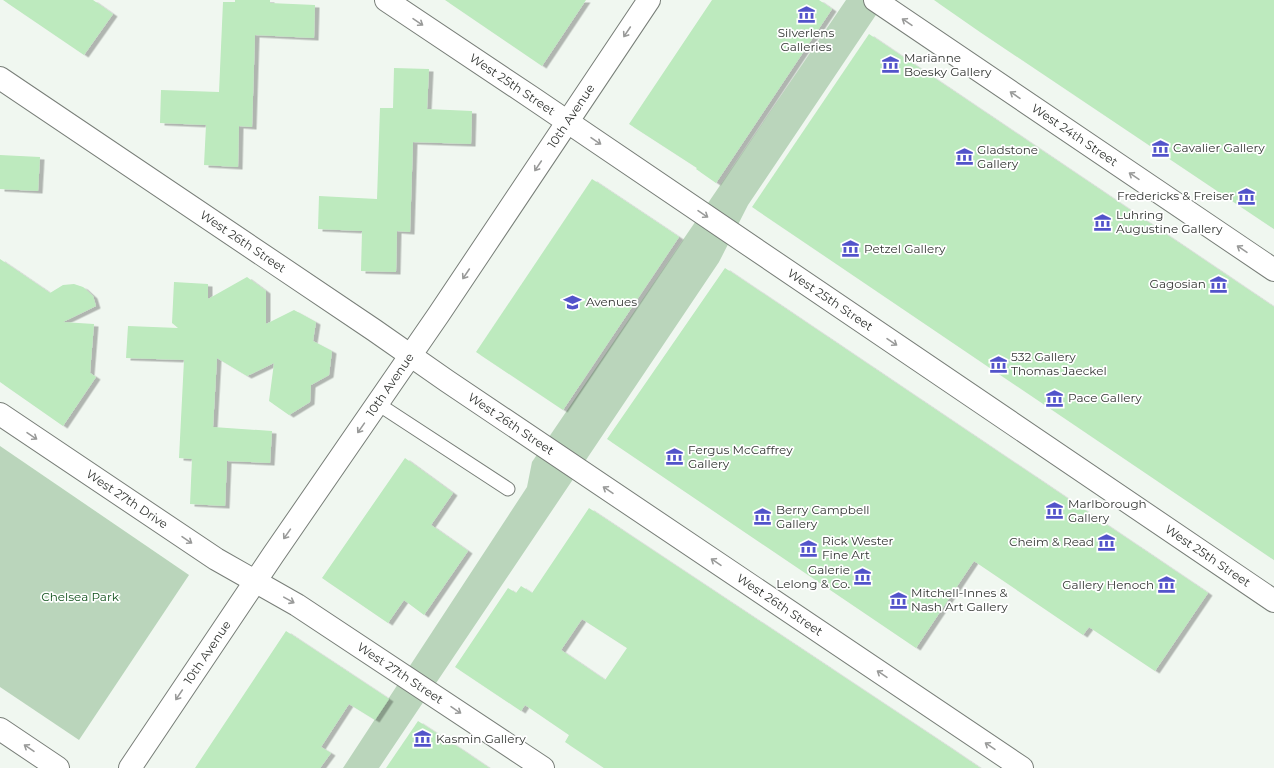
<svg xmlns="http://www.w3.org/2000/svg" width="1274" height="768" viewBox="0 0 1274 768" font-family="Montserrat,sans-serif">
	<style>
		.green { fill: #bad5bb }
		.building { fill: #bdeabe; fill-rule: evenodd; filter: url(#shadow) }
		.lines { fill: none; stroke-linecap: round; stroke-linejoin: round }
		.service-casing { stroke: #787e78; stroke-width: 15 }
		.minor-casing { stroke: #787e78; stroke-width: 24 }
		.primary-casing { stroke: #787e78; stroke-width: 24 }
		.service { stroke: #fff; stroke-width: 13 }
		.minor { stroke: #fff; stroke-width: 22 }
		.primary { stroke: #fff; stroke-width: 22 }
		.oneway { stroke: #999a99 }
		.labels { text-anchor: middle; stroke-width: 3.5; stroke-linejoin: round; paint-order: stroke }
		.poi-label { font-size: 12px; fill: #333633; stroke: #fff; text-anchor: start }
		.street-label { font-size: 12px; fill: #333633; stroke: #fff }
		.park-label { font-size: 12px; fill: #0f501a; stroke: #fff }
	</style>
	<defs>
		<filter id="shadow"><feDropShadow dx="4.5" dy="2.5" stdDeviation="0" flood-color="#0004"/></filter>
	</defs>
	<rect width="100%" height="100%" fill="#f0f7f0"/>
	<g class="green">
		<polygon points="846,0 886,0 748,205 719,262 379,768 343,768 527,487 532,462"/>
		<polygon points="0,446 189,575 79,740 0,687"/>
	</g>
	<g class="building">
		<polygon points="3,0 93,0 113,14 84,55"/>
		<polygon points="235,0 270,0 270,3 315,5 314,38 255,35 252,127 239,126 238,167 204,165 206,125 160,123 161,90 219,92 223,2 235,2"/>
		<polygon points="445,0 586,0 542,66"/>
		<polygon points="712,0 819,0 832,9 716,183 696,169 697,168 629,124"/>
		<polygon points="934,0 1274,0 1274,229 980,32"/>
		<polygon points="869,34 1274,307 1274,560 752,207"/>
		<polygon points="394,68 429,69 427,109 472,111 471,144 413,142 410,232 397,231 396,272 361,271 362,231 318,229 319,196 377,199 380,108 393,108"/>
		<polygon points="0,155 40,157 38,191 0,189"/>
		<polygon points="592,179 679,237 563,410 476,352"/>
		<polygon points="0,259 50,293 63,285 74,284 83,287 93,296 96,306 63,322 94,324 90,373 96,377 63,426 0,382"/>
		<polygon points="725,268 1208,593 1155,671 1089,627 1083,635 974,561 916,648 607,439"/>
		<polygon points="247,277 266,291 266,324 294,310 316,322 313,341 332,351 329,375 311,385 310,402 289,415 269,401 274,363 247,376 217,358 213,427 272,431 270,463 227,461 225,506 190,504 192,459 179,458 184,360 126,358 128,326 178,328 172,323 174,282 208,284 208,299"/>
		<polygon points="405,458 453,493 431,525 468,551 424,615 404,600 388,623 322,578"/>
		<path d="M589,508L946,745L980,768H604L565,742L569,735L525,705L521,711L455,667L508,588L516,593L521,586L532,593ZM582,619L627,648L605,680L561,650Z"/>
		<polygon points="286,631 389,699 375,720 349,704 321,747 331,753 320,768 195,768"/>
		<polygon points="418,721 461,749 489,768 386,768"/>
	</g>
	<g class="lines">
		<defs>
			<polyline id="service" points="378,404 508,489"/>
			<g id="minor">
				<path id="s1" d="M386,0L531,97L1274,601"/>
				<path id="s2" d="M875,0L1274,270"/>
				<path id="s3" d="M0,78L374,330L447,381L1022,768"/>
				<path id="s4" d="M0,414L216,559L297,605L543,768"/>
				<polyline points="0,729 58,768"/>
			</g>
			<g id="primary">
				<path id="s5" d="M130,768L273,555L439,314L649,0"/>
			</g>
		</defs>
		<use href="#service" class="service-casing"/>
		<use href="#minor" class="minor-casing"/>
		<use href="#primary" class="primary-casing"/>
		<use href="#service" class="service"/>
		<use href="#minor" class="minor"/>
		<use href="#primary" class="primary"/>
	</g>
	<defs><path id="oneway-shaft" d="M-6 0H5M1.5-3L5.5 0L1.5 3" fill="none" stroke-width="1.6" stroke-linecap="round" stroke-linejoin="round"/></defs>
	<g class="oneway">
		<use href="#oneway-shaft" transform="translate(418 22) rotate(34)"/>
		<use href="#oneway-shaft" transform="translate(907 22) rotate(-146)"/>
		<use href="#oneway-shaft" transform="translate(627 32) rotate(124)"/>
		<use href="#oneway-shaft" transform="translate(1015 95) rotate(-146)"/>
		<use href="#oneway-shaft" transform="translate(596 141) rotate(34)"/>
		<use href="#oneway-shaft" transform="translate(538 166) rotate(124)"/>
		<use href="#oneway-shaft" transform="translate(1134 176) rotate(-146)"/>
		<use href="#oneway-shaft" transform="translate(703 214) rotate(34)"/>
		<use href="#oneway-shaft" transform="translate(1242 249) rotate(-146)"/>
		<use href="#oneway-shaft" transform="translate(466 274) rotate(124)"/>
		<use href="#oneway-shaft" transform="translate(892 342) rotate(34)"/>
		<use href="#oneway-shaft" transform="translate(361 428) rotate(125)"/>
		<use href="#oneway-shaft" transform="translate(32 436) rotate(34)"/>
		<use href="#oneway-shaft" transform="translate(608 490) rotate(-146)"/>
		<use href="#oneway-shaft" transform="translate(287 534) rotate(125)"/>
		<use href="#oneway-shaft" transform="translate(187 540) rotate(34)"/>
		<use href="#oneway-shaft" transform="translate(716 562) rotate(-146)"/>
		<use href="#oneway-shaft" transform="translate(289 600) rotate(29)"/>
		<use href="#oneway-shaft" transform="translate(882 674) rotate(-146)"/>
		<use href="#oneway-shaft" transform="translate(179 695) rotate(124)"/>
		<use href="#oneway-shaft" transform="translate(456 710) rotate(34)"/>
		<use href="#oneway-shaft" transform="translate(990 746) rotate(-146)"/>
		<use href="#oneway-shaft" transform="translate(29 748) rotate(-146)"/>
	</g>
	<defs>
		<symbol id="museum-bare" viewBox="-9 -9 18 18"><path d="M0-6L6-3V-2H-6V-3ZM-5-1h2V3h-2ZM-1-1h2V3h-2ZM3-1h2V3H3ZM-6 4H6V6H-6Z" fill="#5253ca" stroke="#fff" stroke-width="2.5" paint-order="stroke"/></symbol>
		<symbol id="school-bare" viewBox="-9 -9 18 18"><path d="M0-5L7-2L0 1L-7-2ZM-4 1L0 2.5L4 1V4Q0 6-4 4Z" fill="#5253ca" stroke="#fff" stroke-width="2.5" paint-order="stroke"/></symbol>
	</defs>
	<g fill-rule="evenodd">
		<use href="#museum-bare" x="794" y="2" width="25" height="25"/>
		<use href="#museum-bare" x="878" y="52" width="25" height="25"/>
		<use href="#museum-bare" x="1148" y="136" width="25" height="25"/>
		<use href="#museum-bare" x="952" y="144" width="25" height="25"/>
		<use href="#museum-bare" x="1234" y="184" width="25" height="25"/>
		<use href="#museum-bare" x="1090" y="210" width="25" height="25"/>
		<use href="#museum-bare" x="838" y="236" width="25" height="25"/>
		<use href="#museum-bare" x="1206" y="272" width="25" height="25"/>
		<use href="#school-bare" x="560" y="290" width="25" height="25"/>
		<use href="#museum-bare" x="986" y="352" width="25" height="25"/>
		<use href="#museum-bare" x="1042" y="386" width="25" height="25"/>
		<use href="#museum-bare" x="662" y="444" width="25" height="25"/>
		<use href="#museum-bare" x="1042" y="498" width="25" height="25"/>
		<use href="#museum-bare" x="750" y="504" width="25" height="25"/>
		<use href="#museum-bare" x="1094" y="530" width="25" height="25"/>
		<use href="#museum-bare" x="796" y="536" width="25" height="25"/>
		<use href="#museum-bare" x="850" y="564" width="25" height="25"/>
		<use href="#museum-bare" x="1154" y="572" width="25" height="25"/>
		<use href="#museum-bare" x="886" y="588" width="25" height="25"/>
		<use href="#museum-bare" x="410" y="726" width="25" height="25"/>
	</g>
	<g class="labels">
		<g class="poi-label">
			<text x="806" y="37" text-anchor="middle">Silverlens<tspan x="806" dy="14">Galleries</tspan></text>
			<text x="904" y="62">Marianne<tspan x="904" dy="14">Boesky Gallery</tspan></text>
			<text x="1173" y="152">Cavalier Gallery</text>
			<text x="977" y="154">Gladstone<tspan x="977" dy="14">Gallery</tspan></text>
			<text x="1234" y="200" text-anchor="end">Fredericks &amp; Freiser</text>
			<text x="1116" y="219">Luhring<tspan x="1116" dy="14">Augustine Gallery</tspan></text>
			<text x="864" y="253">Petzel Gallery</text>
			<text x="1206" y="288" text-anchor="end">Gagosian</text>
			<text x="586" y="306">Avenues</text>
			<text x="1011" y="361">532 Gallery<tspan x="1011" dy="14">Thomas Jaeckel</tspan></text>
			<text x="1068" y="402">Pace Gallery</text>
			<text x="688" y="454">Fergus McCaffrey<tspan x="688" dy="14">Gallery</tspan></text>
			<text x="1068" y="508">Marlborough<tspan x="1068" dy="14">Gallery</tspan></text>
			<text x="776" y="514">Berry Campbell<tspan x="776" dy="14">Gallery</tspan></text>
			<text x="822" y="545">Rick Wester<tspan x="822" dy="14">Fine Art</tspan></text>
			<text x="1094" y="546" text-anchor="end">Cheim &amp; Read</text>
			<text x="850" y="574" text-anchor="end">Galerie<tspan x="850" dy="14">Lelong &amp; Co.</tspan></text>
			<text x="1154" y="589" text-anchor="end">Gallery Henoch</text>
			<text x="911" y="597">Mitchell-Innes &amp;<tspan x="911" dy="14">Nash Art Gallery</tspan></text>
			<text x="436" y="743">Kasmin Gallery</text>
		</g>
		<g class="street-label">
			<text dy="4" stroke="none"><textPath href="#s1" startOffset="152">West 25th Street</textPath></text>
			<text dy="4" stroke="none"><textPath href="#s5" startOffset="787">10th Avenue</textPath></text>
			<text dy="4" stroke="none"><textPath href="#s2" startOffset="241">West 24th Street</textPath></text>
			<text dy="4" stroke="none"><textPath href="#s3" startOffset="293">West 26th Street</textPath></text>
			<text dy="4" stroke="none"><textPath href="#s1" startOffset="536">West 25th Street</textPath></text>
			<text dy="4" stroke="none"><textPath href="#s5" startOffset="463">10th Avenue</textPath></text>
			<text dy="4" stroke="none"><textPath href="#s3" startOffset="617">West 26th Street</textPath></text>
			<text dy="4" stroke="none"><textPath href="#s4" startOffset="153">West 27th Drive</textPath></text>
			<text dy="4" stroke="none"><textPath href="#s1" startOffset="992">West 25th Street</textPath></text>
			<text dy="4" stroke="none"><textPath href="#s3" startOffset="941">West 26th Street</textPath></text>
			<text dy="4" stroke="none"><textPath href="#s5" startOffset="139">10th Avenue</textPath></text>
			<text dy="4" stroke="none"><textPath href="#s4" startOffset="477">West 27th Street</textPath></text>
		</g>
		<g class="park-label">
			<text x="80" y="601">Chelsea Park</text>
		</g>
	</g>
</svg>
